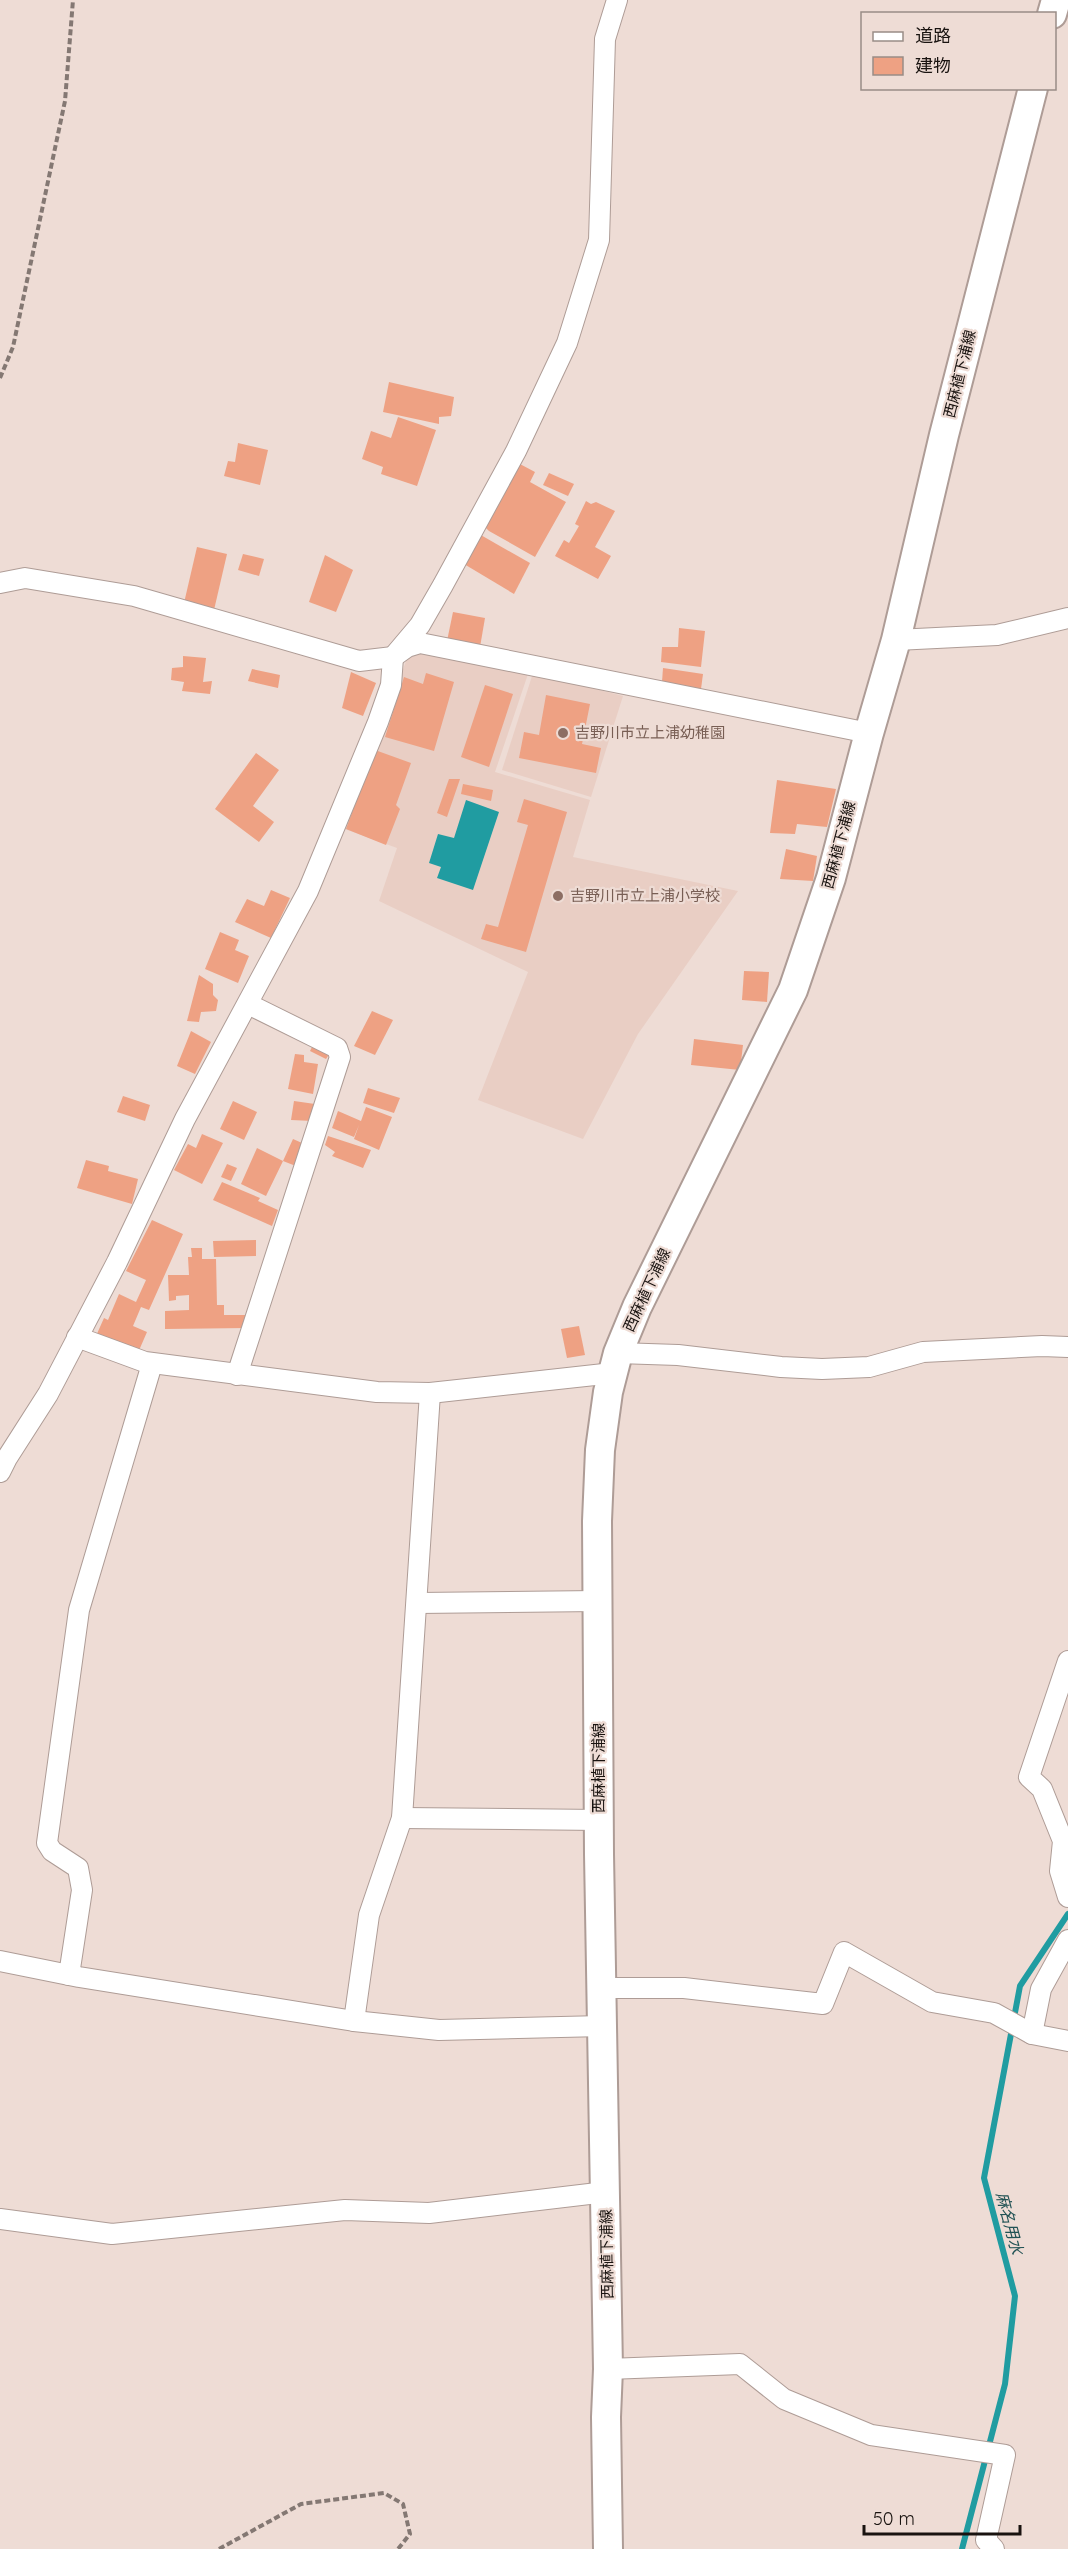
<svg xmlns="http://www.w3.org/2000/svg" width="1068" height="2549" viewBox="0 0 1068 2549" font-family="Quicksand,'Noto Sans JP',sans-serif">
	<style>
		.built { fill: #e9cec4 }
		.water { fill: #209ca1 }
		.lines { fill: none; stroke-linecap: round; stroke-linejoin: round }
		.stream { stroke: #209ca1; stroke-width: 6 }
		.building { fill: #eea183 }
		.minor-casing { stroke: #ae9c96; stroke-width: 22 }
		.secondary-casing { stroke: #ae9c96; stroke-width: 32 }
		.path { stroke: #847873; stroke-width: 4; stroke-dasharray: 6 3; stroke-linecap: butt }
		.minor { stroke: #fff; stroke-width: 20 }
		.secondary { stroke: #fff; stroke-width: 28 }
		.education-dot { fill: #8d6e63; stroke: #eedcd5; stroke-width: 2 }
		.labels { text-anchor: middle; stroke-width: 4.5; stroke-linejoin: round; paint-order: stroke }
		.street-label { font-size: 15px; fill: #191310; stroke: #eedcd5 }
		.education-label { font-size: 15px; fill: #785e54; stroke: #eedcd5; text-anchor: start }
		.water-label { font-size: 16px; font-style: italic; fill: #215254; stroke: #eedcd5 }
	</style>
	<rect width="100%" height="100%" fill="#eedcd5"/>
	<g class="built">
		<polygon points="410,651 528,674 495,772 590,800 573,857 738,891 638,1034 583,1139 478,1100 528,972 379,901 397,848 342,828"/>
		<polygon points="533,673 623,696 591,797 502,770"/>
	</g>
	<polygon class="water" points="466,800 499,812 473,890 437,878 441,867 429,863 438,834 454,838"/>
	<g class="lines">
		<polyline class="stream" points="962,2549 1005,2384 1015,2296 984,2178 1020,1986 1068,1914"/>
	</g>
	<g class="building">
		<polygon points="389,382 454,397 451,416 439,417 439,424 383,412"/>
		<polygon points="398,417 436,430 417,486 381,474 383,467 362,459 371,431 391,438"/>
		<polygon points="238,443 268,450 260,485 224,476 228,461 235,462"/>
		<polygon points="518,463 535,472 530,482 566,502 535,557 489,531 484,526"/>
		<polygon points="549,473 574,484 568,496 543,485"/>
		<polygon points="586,501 591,504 596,502 615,511 595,547 611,556 598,579 555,556 564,540 569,543 579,526 575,524"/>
		<polygon points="479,534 530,563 514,594 464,564"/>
		<polygon points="197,547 227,554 214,610 184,603"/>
		<polygon points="243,554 264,559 259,576 238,570"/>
		<polygon points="325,555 353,570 336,612 309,602"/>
		<polygon points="453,612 485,618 480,647 447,641"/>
		<polygon points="679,628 705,631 701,667 661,662 662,647 678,647"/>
		<polygon points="183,656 206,658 203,682 212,681 210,694 182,691 184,682 171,680 172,668 183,667"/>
		<polygon points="663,668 703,674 701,689 662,682"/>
		<polygon points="252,669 280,675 278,688 248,681"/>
		<polygon points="351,672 376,683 363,716 342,708"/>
		<polygon points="426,673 454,682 434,751 385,737 404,677 423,684"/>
		<polygon points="485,685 513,694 489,767 461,757"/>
		<polygon points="546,695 590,704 582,744 601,748 596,773 519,758 524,732 539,735"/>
		<polygon points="375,750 411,763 396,805 400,809 386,845 346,829"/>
		<polygon points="256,753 279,770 253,806 274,822 259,842 215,809"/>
		<polygon points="449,779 460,779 447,817 437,813"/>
		<polygon points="777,780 836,789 827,827 797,824 795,834 770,833"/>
		<polygon points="463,784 493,790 491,801 461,794"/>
		<polygon points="524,799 567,812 526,952 481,939 486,924 498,927 528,825 517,822"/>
		<polygon points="786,849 817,856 813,881 780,879"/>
		<polygon points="271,890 290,898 271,938 235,922 247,899 264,906"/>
		<polygon points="220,932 239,940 235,950 249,956 238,983 205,969"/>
		<polygon points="744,971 769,972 767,1002 742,1000"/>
		<polygon points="199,975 213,984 213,995 218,1000 216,1011 201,1012 199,1022 187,1021"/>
		<polygon points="372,1011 393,1020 375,1055 354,1046"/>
		<polygon points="191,1031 211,1042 195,1074 177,1066"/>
		<polygon points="694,1039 743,1045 740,1070 691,1065"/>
		<polygon points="314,1043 330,1053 326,1059 310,1051"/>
		<polygon points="295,1054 304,1055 304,1062 318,1064 313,1094 288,1089"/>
		<polygon points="368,1088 400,1098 394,1113 363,1103"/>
		<polygon points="123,1096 150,1105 145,1121 117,1112"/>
		<polygon points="233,1101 257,1112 244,1140 220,1129"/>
		<polygon points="294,1101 315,1104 313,1121 291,1120"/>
		<polygon points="366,1107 392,1117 379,1150 354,1139 359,1125 354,1137 332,1128 338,1111 361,1121"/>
		<polygon points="202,1134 223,1143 202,1184 174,1170 188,1144 196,1148"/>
		<polygon points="328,1136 371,1150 363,1168 332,1156 335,1152 325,1145"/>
		<polygon points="293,1139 311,1147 301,1168 283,1161 266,1196 241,1184 257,1148 283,1161"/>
		<polygon points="86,1160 109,1166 108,1171 138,1179 132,1204 77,1188"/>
		<polygon points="227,1164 237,1168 231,1181 221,1177"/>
		<polygon points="222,1182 260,1198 258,1201 278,1210 272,1226 213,1200"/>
		<polygon points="152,1220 183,1234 149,1310 141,1307 133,1326 147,1332 137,1355 96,1336 104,1318 108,1320 119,1294 136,1302 146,1280 126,1271"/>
		<polygon points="256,1240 256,1256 214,1257 213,1241"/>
		<polygon points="191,1248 202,1248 202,1259 216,1259 217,1305 224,1305 224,1315 247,1315 247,1328 165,1329 165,1311 189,1310 189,1295 176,1296 176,1300 169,1301 168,1275 189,1275 188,1257 192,1257"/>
		<polygon points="579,1326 585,1355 567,1358 561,1329"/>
	</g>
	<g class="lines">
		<defs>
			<g id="minor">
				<polyline points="0,583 25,578 134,596 359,661 393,657 407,647 420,643 869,733"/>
				<polyline points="896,640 997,635 1068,618"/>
				<polyline points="77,1337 145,1362 377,1392 430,1393 613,1373"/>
				<polyline points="618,1353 678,1355 781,1367 822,1369 869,1367 923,1352 1042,1346 1068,1347"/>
				<polyline points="237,1375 340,1057 337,1048 248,1004"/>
				<polyline points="0,1472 7,1458 48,1394 117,1262 185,1119 308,891 378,722 391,685 393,657 420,625 443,585 516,451 567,343 599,240 605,39 617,0"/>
				<polyline points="418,1603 598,1601"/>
				<polyline points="1068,1661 1029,1777 1042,1789 1063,1841 1060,1871 1068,1897"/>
				<polyline points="402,1818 599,1820"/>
				<polyline points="0,1961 79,1977 354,2021 439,2030 603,2026"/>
				<polyline points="69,1975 82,1890 78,1868 52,1851 47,1843 79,1610 152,1364"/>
				<polyline points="602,1988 684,1988 823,2004 844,1952 932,2002 994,2013 1032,2034 1068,2041"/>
				<polyline points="354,2021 369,1915 402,1818 430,1393"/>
				<polyline points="1032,2034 1041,1989 1068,1940"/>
				<polyline points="0,2219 112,2234 345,2210 429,2213 606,2192"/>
				<polyline points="608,2369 740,2364 784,2399 871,2435 1005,2455 986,2540 994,2549"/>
			</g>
			<g id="secondary">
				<polyline points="1052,14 1056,0"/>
				<polyline points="608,2549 606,2417 608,2369 599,1854 597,1521 600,1450 608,1392 618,1353 637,1307 793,990 831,878 869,733 896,640 944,435 1033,88"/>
			</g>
		</defs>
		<use href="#minor" class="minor-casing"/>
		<use href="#secondary" class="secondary-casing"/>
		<g class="path">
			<polyline points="0,378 13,347 65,101 73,0"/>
			<polyline points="219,2549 301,2504 384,2493 403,2504 410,2534 398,2549"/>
		</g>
		<use href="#minor" class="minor"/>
		<use href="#secondary" class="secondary"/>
	</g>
	<g class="education-dot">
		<circle cx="563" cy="733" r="6"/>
		<circle cx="558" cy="896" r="6"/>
	</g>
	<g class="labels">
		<g class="street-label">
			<text transform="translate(960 374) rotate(-76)" y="5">西麻植下浦線</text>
			<text transform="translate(839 845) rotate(-75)" y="5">西麻植下浦線</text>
			<text transform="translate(647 1290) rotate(-65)" y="5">西麻植下浦線</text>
			<text transform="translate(599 1768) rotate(-90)" y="5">西麻植下浦線</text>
			<text transform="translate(607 2254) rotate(-91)" y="5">西麻植下浦線</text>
		</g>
		<g class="education-label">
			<text x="575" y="738">吉野川市立上浦幼稚園</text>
			<text x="570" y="901">吉野川市立上浦小学校</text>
		</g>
		<g class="water-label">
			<text transform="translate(1010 2223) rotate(75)" y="6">麻名用水</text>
		</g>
	</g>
	<rect x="861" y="12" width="195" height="78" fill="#eedcd5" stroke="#998c86" stroke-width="1.5"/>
	<rect x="873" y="32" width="30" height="9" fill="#ffffff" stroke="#998c86" stroke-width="1.5"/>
	<text x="915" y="42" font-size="18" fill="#191310">道路</text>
	<rect x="873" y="57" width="30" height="18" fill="#eea183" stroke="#998c86" stroke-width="1.5"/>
	<text x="915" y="72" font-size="18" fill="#191310">建物</text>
	<path d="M864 2525v9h156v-9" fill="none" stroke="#191310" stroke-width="3"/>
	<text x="873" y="2525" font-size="18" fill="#191310" stroke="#eedcd5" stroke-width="4.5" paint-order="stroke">50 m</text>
</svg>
